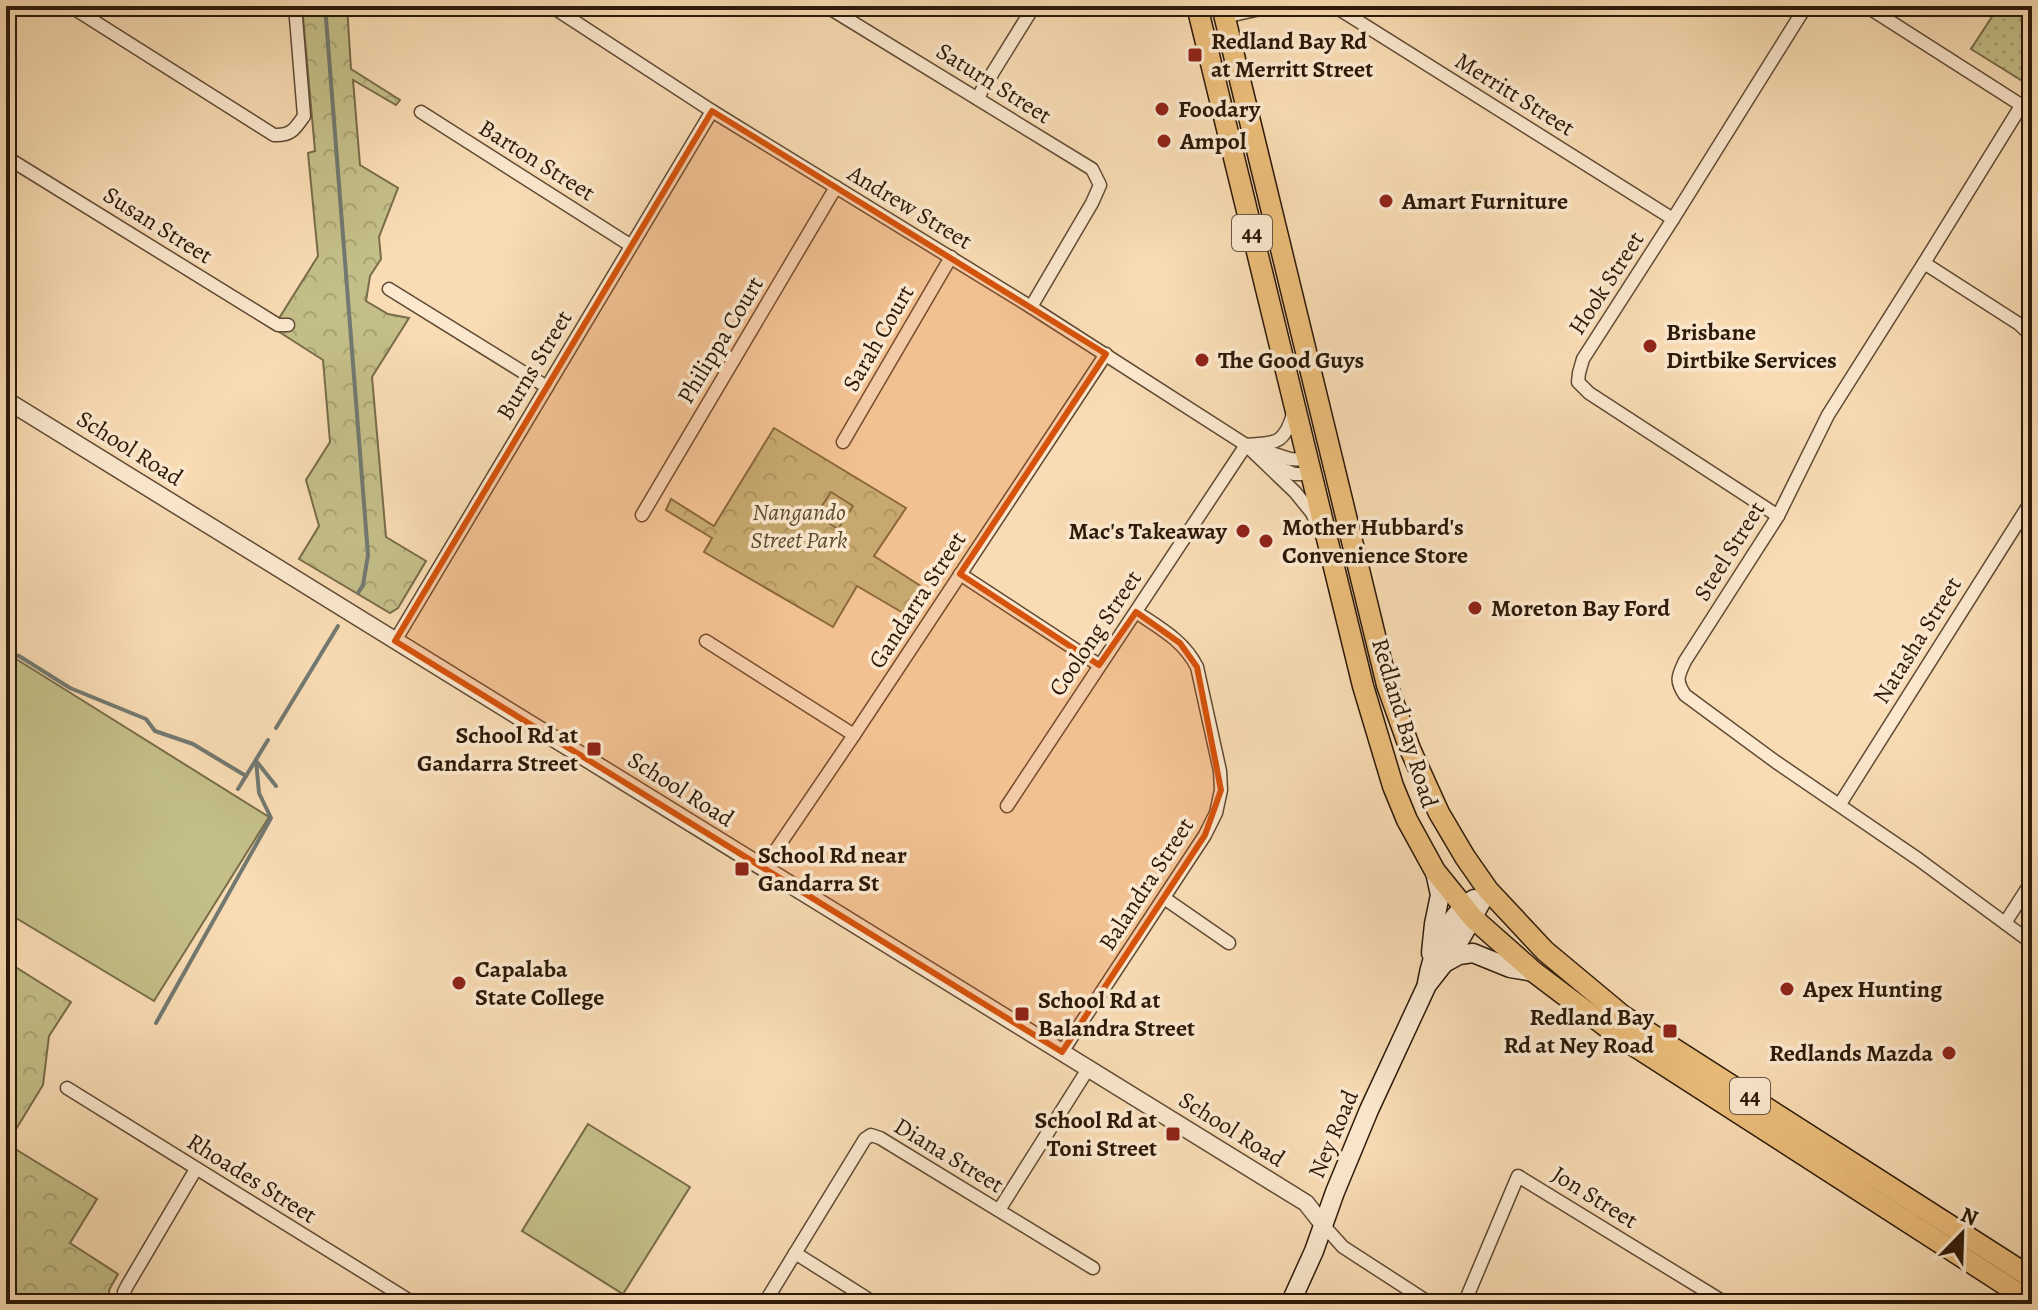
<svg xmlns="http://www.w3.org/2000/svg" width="2038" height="1310" viewBox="0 0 2038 1310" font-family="Alegreya,serif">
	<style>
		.grass { fill: url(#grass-dots); stroke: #786c49; stroke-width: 2 }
		.forest { fill: url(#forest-crowns); stroke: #786c49; stroke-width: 2 }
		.pitch { fill: #c4bf89; stroke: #786c49; stroke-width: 2 }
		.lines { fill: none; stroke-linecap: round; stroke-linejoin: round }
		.stream { stroke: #727971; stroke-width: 4 }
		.minor-casing { stroke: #5f4a34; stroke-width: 15 }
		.tertiary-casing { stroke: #5f4a34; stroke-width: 19 }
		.secondary-casing { stroke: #2c1909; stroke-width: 21 }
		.primary-casing { stroke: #2c1909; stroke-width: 23 }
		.minor { stroke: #fbe8ce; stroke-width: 12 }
		.tertiary { stroke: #fbe8ce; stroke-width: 16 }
		.secondary { stroke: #fbe8ce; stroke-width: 18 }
		.primary { stroke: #ecbe7a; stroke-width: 20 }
		.marked { fill: #d5530c; fill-opacity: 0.2; stroke: #d5530c; stroke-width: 6; stroke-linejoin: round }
		.poi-dot { fill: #8f2418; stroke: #fbe8ce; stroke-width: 3 }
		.labels { text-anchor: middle; stroke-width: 7; stroke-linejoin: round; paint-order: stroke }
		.shield { fill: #fbe8ce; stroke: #6a5744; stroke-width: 2 }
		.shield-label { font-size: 22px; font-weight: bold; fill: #2c1909 }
		.poi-label { font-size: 24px; font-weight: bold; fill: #2c1909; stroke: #fbe8ce; text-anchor: start }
		.street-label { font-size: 24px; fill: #2c1909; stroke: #fbe8ce }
		.park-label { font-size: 24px; font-style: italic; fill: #5a4b2f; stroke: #fbe8ce }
	</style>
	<defs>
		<pattern id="grass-dots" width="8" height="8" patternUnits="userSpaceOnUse" patternTransform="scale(2)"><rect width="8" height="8" fill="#c4bf89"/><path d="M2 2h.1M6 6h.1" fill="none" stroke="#a9a475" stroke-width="1.8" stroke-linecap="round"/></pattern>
		<pattern id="forest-crowns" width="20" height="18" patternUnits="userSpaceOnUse" patternTransform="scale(2)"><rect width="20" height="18" fill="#c4bf89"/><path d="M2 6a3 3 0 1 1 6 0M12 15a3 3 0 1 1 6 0" fill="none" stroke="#a9a475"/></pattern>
	</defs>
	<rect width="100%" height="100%" fill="#f9dcb4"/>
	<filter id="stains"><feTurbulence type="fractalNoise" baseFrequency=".0025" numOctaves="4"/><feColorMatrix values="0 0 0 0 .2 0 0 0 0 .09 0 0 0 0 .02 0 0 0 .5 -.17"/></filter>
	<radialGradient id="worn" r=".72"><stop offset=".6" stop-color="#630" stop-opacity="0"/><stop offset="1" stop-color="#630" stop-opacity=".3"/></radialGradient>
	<polygon class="grass" points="1999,6 2032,6 2032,87 1971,49"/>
	<g class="forest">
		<polygon points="302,6 347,6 351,69 400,100 396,105 353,80 360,165 398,188 379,237 381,259 370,276 366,301 388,314 409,318 372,377 386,537 426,561 398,608 390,613 299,559 319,526 306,480 330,442 323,360 273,328 318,256 308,153 315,151"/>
		<polygon points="774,428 906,508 874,556 927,590 910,617 857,586 833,627 704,552 712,538 666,510 671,499 714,526"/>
		<polygon points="6,961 71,1002 49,1036 43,1085 7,1144 97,1199 70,1243 118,1274 109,1290 110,1304 6,1304 6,1231 13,1221 6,1216"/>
	</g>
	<g class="pitch">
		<polygon points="831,492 853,506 838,529 816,515"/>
		<polygon points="13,657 269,817 154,1001 6,912 6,668"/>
		<polygon points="588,1124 690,1187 623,1294 522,1231"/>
	</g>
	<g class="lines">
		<g class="stream">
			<polyline points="325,6 368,555 363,585 358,593"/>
			<polyline points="6,664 13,655 19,656 70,688 146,719 155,731 193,744 246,776"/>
			<polyline points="276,728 338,626"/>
			<polyline points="257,762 276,786"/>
			<polyline points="238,789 268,740"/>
			<polyline points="156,1023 271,818 259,793 256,760"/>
		</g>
		<defs>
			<g id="minor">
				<path d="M70,6L274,135C291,136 295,129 304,116L295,6"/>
				<polyline points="551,6 712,111 1031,307 1246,445 1295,492 1312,513 1317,524"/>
				<polyline points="826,6 1092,169 1100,185 1092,203 1031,307"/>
				<polyline points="1334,6 1673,219"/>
				<polyline points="1866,6 2032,112"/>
				<polyline points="1224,17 1273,6"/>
				<polyline points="978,99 982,90 1034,6"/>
				<path d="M2021,106L1924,263L1828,415L1778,516L1685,661C1678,676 1675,680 1685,695L1776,762L1918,859L2032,943"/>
				<polyline points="421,112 630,245"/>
				<polyline points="6,157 278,325 288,325"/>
				<polyline points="1924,263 2019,324 2032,336"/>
				<polyline points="389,289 547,387"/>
				<polyline points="843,442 951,257"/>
				<path d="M1246,445C1275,443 1284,445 1293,414"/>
				<polyline points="1253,447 1290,459 1307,460"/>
				<polyline points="1269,463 1294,474 1312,474"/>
				<polyline points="642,515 836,187"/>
				<polyline points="1778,516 1589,393 1578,382 1579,373 1583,359 1673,219 1806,6"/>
				<polyline points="960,574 1099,665"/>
				<polyline points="395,641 712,111"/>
				<polyline points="706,641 854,735"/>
				<polyline points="1840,804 2032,500"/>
				<polyline points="1007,806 1246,445"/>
				<polyline points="763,869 854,735 1106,354"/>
				<polyline points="1164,898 1229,943"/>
				<polyline points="2005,923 2032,881"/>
				<path d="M1062,1052L1205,835L1216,813L1221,790L1220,771L1197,667C1184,641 1160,628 1136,612"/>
				<polyline points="67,1088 415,1304"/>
				<polyline points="999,1210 1088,1069"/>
				<polyline points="1324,1226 1343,1247 1431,1304"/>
				<polyline points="795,1253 876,1304"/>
				<polyline points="125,1304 124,1292 127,1286 196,1169"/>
				<polyline points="764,1304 865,1139 871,1135 880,1138 1093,1268"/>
				<polyline points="1464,1304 1518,1176 1727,1304"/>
			</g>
			<polyline id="tertiary" points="6,400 1306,1203 1324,1226"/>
			<g id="secondary">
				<polyline points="1431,953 1434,924 1440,895 1435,872"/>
				<polyline points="1446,962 1459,955 1473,953 1510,968 1534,972"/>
				<path d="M1427,983C1432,952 1447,917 1474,899"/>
				<polyline points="1290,1304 1314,1251 1335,1192 1369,1110 1427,985 1445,962 1462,936 1488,890"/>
			</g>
			<g id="primary">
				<polyline points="1197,6 1363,686 1393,786 1407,820 1435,871 1473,918 1534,972 1616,1034 2032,1302"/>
				<polyline points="1222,6 1387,685 1410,749 1439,813 1465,857 1488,890 1545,951 1623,1016 2032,1278"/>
			</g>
		</defs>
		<use href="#minor" class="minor-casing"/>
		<use href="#tertiary" class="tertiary-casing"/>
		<use href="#secondary" class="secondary-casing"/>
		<use href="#primary" class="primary-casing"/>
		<use href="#minor" class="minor"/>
		<use href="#tertiary" class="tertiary"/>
		<use href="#secondary" class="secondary"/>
		<use href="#primary" class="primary"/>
	</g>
	<path class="marked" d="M712,111L1106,354L960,574L1099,665L1136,612L1180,643L1197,667L1221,790L1205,835L1062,1052L395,641Z"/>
	<g class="poi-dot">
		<rect x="1187" y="47" width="16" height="16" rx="4"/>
		<circle cx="1162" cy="109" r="8"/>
		<circle cx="1164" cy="141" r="8"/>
		<circle cx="1386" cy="201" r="8"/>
		<circle cx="1650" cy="346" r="8"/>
		<circle cx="1202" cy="360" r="8"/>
		<circle cx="1243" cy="531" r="8"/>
		<circle cx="1266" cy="541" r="8"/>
		<circle cx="1475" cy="608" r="8"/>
		<rect x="586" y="741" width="16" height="16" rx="4"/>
		<rect x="734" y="861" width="16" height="16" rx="4"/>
		<circle cx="459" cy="983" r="8"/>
		<circle cx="1787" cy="989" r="8"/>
		<rect x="1014" y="1006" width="16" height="16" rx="4"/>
		<rect x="1662" y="1023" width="16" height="16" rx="4"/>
		<circle cx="1949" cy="1053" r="8"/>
		<rect x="1165" y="1126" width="16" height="16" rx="4"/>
	</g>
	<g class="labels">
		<g class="shield">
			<rect x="1232" y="215" width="40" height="36" rx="6"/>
			<rect x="1730" y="1078" width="40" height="36" rx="6"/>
		</g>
		<g class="shield-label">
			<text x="1252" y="241">44</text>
			<text x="1750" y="1104">44</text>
		</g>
		<g class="poi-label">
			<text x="1211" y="49">Redland Bay Rd<tspan x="1211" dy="28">at Merritt Street</tspan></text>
			<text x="1178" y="117">Foodary</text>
			<text x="1180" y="149">Ampol</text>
			<text x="1402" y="209">Amart Furniture</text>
			<text x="1666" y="340">Brisbane<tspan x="1666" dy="28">Dirtbike Services</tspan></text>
			<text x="1218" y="368">The Good Guys</text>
			<text x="1282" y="535">Mother Hubbard's<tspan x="1282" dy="28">Convenience Store</tspan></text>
			<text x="1227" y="539" text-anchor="end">Mac's Takeaway</text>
			<text x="1491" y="616">Moreton Bay Ford</text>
			<text x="578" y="743" text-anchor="end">School Rd at<tspan x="578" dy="28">Gandarra Street</tspan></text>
			<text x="758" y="863">School Rd near<tspan x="758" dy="28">Gandarra St</tspan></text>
			<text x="475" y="977">Capalaba<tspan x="475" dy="28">State College</tspan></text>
			<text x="1803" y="997">Apex Hunting</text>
			<text x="1038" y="1008">School Rd at<tspan x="1038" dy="28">Balandra Street</tspan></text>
			<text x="1654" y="1025" text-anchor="end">Redland Bay<tspan x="1654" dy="28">Rd at Ney Road</tspan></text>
			<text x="1933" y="1061" text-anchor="end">Redlands Mazda</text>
			<text x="1157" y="1128" text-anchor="end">School Rd at<tspan x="1157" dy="28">Toni Street</tspan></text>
		</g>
		<g class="street-label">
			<text transform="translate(994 83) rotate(32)" y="8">Saturn Street</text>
			<text transform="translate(1515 94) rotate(32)" y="8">Merritt Street</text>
			<text transform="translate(537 160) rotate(32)" y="8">Barton Street</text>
			<text transform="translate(910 207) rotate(31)" y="8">Andrew Street</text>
			<text transform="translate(158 225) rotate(32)" y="8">Susan Street</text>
			<text transform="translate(1606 283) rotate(-57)" y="8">Hook Street</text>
			<text transform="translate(878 338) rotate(-60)" y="8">Sarah Court</text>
			<text transform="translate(720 340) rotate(-59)" y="8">Philippa Court</text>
			<text transform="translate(534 365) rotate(-59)" y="8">Burns Street</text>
			<text transform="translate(130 448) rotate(32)" y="8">School Road</text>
			<text transform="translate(1729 551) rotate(-58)" y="8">Steel Street</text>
			<text transform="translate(917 600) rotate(-57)" y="8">Gandarra Street</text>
			<text transform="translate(1095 633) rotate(-56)" y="8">Coolong Street</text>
			<text transform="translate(1917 640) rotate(-58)" y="8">Natasha Street</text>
			<text transform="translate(1405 723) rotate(73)" y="8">Redland Bay Road</text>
			<text transform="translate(681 789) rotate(32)" y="8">School Road</text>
			<text transform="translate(1146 884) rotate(-57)" y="8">Balandra Street</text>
			<text transform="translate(1232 1129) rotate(32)" y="8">School Road</text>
			<text transform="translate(1333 1134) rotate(-67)" y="8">Ney Road</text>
			<text transform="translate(949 1155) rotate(31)" y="8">Diana Street</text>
			<text transform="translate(252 1178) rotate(32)" y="8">Rhoades Street</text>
			<text transform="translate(1595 1197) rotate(32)" y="8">Jon Street</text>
		</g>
		<g class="park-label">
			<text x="799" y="520">Nangando<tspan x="799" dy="28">Street Park</tspan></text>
		</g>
	</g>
	<rect width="2038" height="1310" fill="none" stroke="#f9dcb4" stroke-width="32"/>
	<rect x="8" y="8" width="2022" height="1294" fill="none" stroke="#2c1909" stroke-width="4"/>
	<rect x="16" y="16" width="2006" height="1278" fill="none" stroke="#2c1909" stroke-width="2"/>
	<g transform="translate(1962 1234) rotate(23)" stroke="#fbe8ce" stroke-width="6" paint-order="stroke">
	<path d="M0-6L14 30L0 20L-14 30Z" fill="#2c1909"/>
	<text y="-12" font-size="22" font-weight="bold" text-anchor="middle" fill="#2c1909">N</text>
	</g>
	<rect width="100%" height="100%" filter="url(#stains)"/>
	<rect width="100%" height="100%" fill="url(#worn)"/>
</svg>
